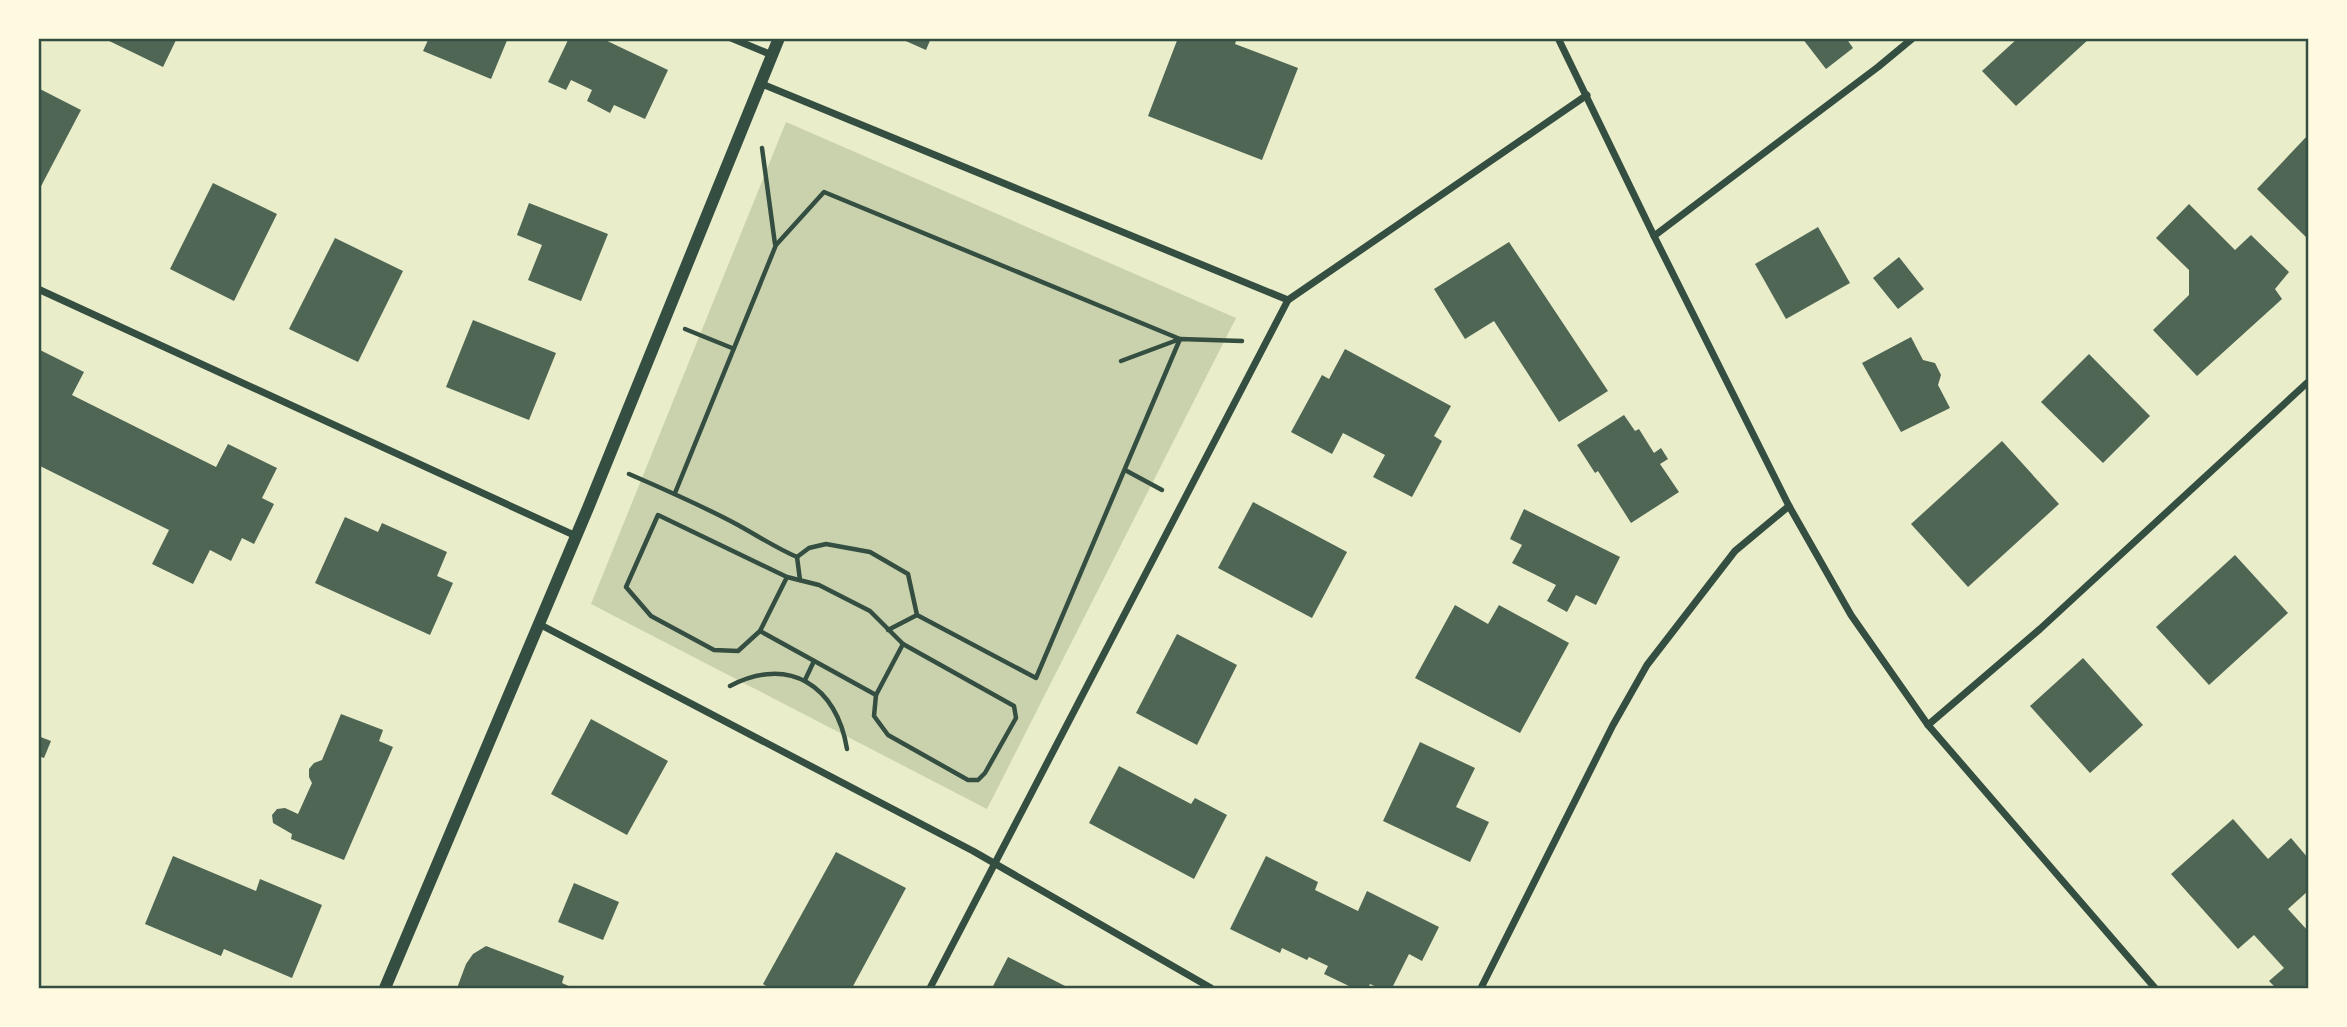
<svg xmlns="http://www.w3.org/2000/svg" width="2347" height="1027" viewBox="0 0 2347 1027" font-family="Arial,sans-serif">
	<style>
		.green { fill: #cad2ad }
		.building { fill: #4f6655 }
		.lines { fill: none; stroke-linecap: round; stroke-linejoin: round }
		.path { stroke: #344e41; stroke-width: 4.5 }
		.minor { stroke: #344e41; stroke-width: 7 }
		.tertiary { stroke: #344e41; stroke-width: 12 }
		.neatline { fill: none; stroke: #344e41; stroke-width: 2.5 }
	</style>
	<rect width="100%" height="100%" fill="#e9edc9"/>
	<polygon class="green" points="786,122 1236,318 987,809 591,604"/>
	<g class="building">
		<polygon points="103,38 177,38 163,67"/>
		<polygon points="429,38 508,38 491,79 423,51"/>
		<polygon points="569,38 601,38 668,70 645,119 614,105 610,113 587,101 592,90 571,80 566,90 548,82"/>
		<polygon points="899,38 931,38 926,50"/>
		<polygon points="1178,38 1237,38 1235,44 1298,68 1262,160 1148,116"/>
		<polygon points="1802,38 1846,38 1853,48 1826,69"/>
		<polygon points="2018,38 2090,38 2016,106 1982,71"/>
		<polygon points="38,88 81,110 38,192"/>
		<polygon points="2308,135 2308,239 2257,189"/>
		<polygon points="213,183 277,214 234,301 170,269"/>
		<polygon points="529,203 608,234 581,301 528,280 542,245 517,235"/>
		<polygon points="2189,204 2235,250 2251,235 2289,272 2275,289 2282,299 2197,376 2153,330 2189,295 2189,270 2156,238"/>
		<polygon points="1818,227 1850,283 1786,319 1755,264"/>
		<polygon points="335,238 403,271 358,362 289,329"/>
		<polygon points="1509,242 1608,391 1559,422 1494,321 1465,339 1434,289"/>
		<polygon points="1899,257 1924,289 1898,309 1873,278"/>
		<polygon points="473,320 556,353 529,420 446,387"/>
		<polygon points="1911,337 1923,360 1935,363 1941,375 1938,385 1950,408 1901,432 1862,363"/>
		<polygon points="38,349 84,372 72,395 216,467 228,444 277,468 262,498 274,504 254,544 242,538 231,561 210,550 193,584 152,564 169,530 38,465"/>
		<polygon points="1345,349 1451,406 1434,436 1442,441 1412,497 1373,477 1385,455 1343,433 1332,454 1291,432 1322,375 1329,379"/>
		<polygon points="2089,354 2150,416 2103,463 2041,402"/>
		<polygon points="1624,415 1635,431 1639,429 1654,453 1661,448 1668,459 1660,464 1679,492 1631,523 1598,471 1595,473 1577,445"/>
		<polygon points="2002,441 2059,504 1968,587 1911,524"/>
		<polygon points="1253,502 1347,552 1312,618 1218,568"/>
		<polygon points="1524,509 1620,557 1596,605 1576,595 1567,612 1547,601 1556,585 1512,563 1522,545 1510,539"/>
		<polygon points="345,517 378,532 382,523 447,552 437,576 453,583 430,635 315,583"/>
		<polygon points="2235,555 2288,613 2209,685 2156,627"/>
		<polygon points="1455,605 1488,624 1499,605 1569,643 1520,733 1415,678"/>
		<polygon points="1177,634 1237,665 1197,745 1136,713"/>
		<polygon points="2083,658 2143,725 2090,773 2030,706"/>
		<polygon points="341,714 383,730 379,741 393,747 344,860 291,839 292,834 273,823 272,815 277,809 285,808 298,814 312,783 309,777 309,769 314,763 322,760"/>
		<polygon points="591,719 668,761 627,835 551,794"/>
		<polygon points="38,736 51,741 44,758 38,756"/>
		<polygon points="1420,742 1475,768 1456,807 1489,822 1470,862 1383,821"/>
		<polygon points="1119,766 1191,804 1195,798 1227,815 1194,879 1089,823"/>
		<polygon points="2233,819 2268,859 2291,838 2308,858 2308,891 2288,909 2308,931 2308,988 2276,988 2269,981 2284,968 2254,935 2238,949 2171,874"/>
		<polygon points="836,852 906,888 852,988 769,988 763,984"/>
		<polygon points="173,856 256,891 260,879 322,905 292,978 224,949 221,956 145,924"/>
		<polygon points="1266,856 1318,882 1315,890 1358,911 1367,891 1439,927 1422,961 1409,954 1392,988 1379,988 1370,984 1368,988 1353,988 1324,974 1328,966 1309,957 1307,960 1282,948 1280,953 1230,929"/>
		<polygon points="574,883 619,902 603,940 558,922"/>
		<polygon points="486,946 564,976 562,983 573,988 457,988 466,964 473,954"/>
		<polygon points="1008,957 1069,988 992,988"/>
	</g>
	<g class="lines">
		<g class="path">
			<polyline points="762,148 775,244"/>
			<polyline points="685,329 732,348"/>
			<polyline points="1121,361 1180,339 1242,341"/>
			<polyline points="1125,470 1162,490"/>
			<path d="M629,474C666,490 703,506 738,525C758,536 776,548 797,557L809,548L826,544L870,552L908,574L917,615L1036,678L1180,339L824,192L776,245L675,493"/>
			<polyline points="797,557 800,580"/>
			<polyline points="787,577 760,631 738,651 714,650 651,616 626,587 658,515 787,577 819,585 870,611 903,644 1014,706 1016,718 985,773 978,780 968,780 888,735 874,716 876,695"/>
			<polyline points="888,630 917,615"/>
			<polyline points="760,631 876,695 903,644"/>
			<polyline points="805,680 814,661"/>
			<path d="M730,686C789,655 837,686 847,749"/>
		</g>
		<g class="minor">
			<polyline points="731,38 772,55"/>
			<polyline points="1558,38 1654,236 1789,506 1851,615 1928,725 2155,988"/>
			<polyline points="762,84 1288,300"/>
			<polyline points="1654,236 1878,67 1913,38"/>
			<polyline points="38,289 576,536"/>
			<polyline points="539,624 973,851 1211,988"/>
			<polyline points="1928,725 2040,629 2308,382"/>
			<polyline points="930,988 1288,300 1587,95"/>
			<polyline points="1481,988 1613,725 1647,665 1735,551 1789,506"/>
		</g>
		<polyline class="tertiary" points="385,988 588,508 779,38"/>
	</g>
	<rect width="2347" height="1027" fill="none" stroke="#fefae0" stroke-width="80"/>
	<rect x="40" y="40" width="2267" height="947" class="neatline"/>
</svg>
